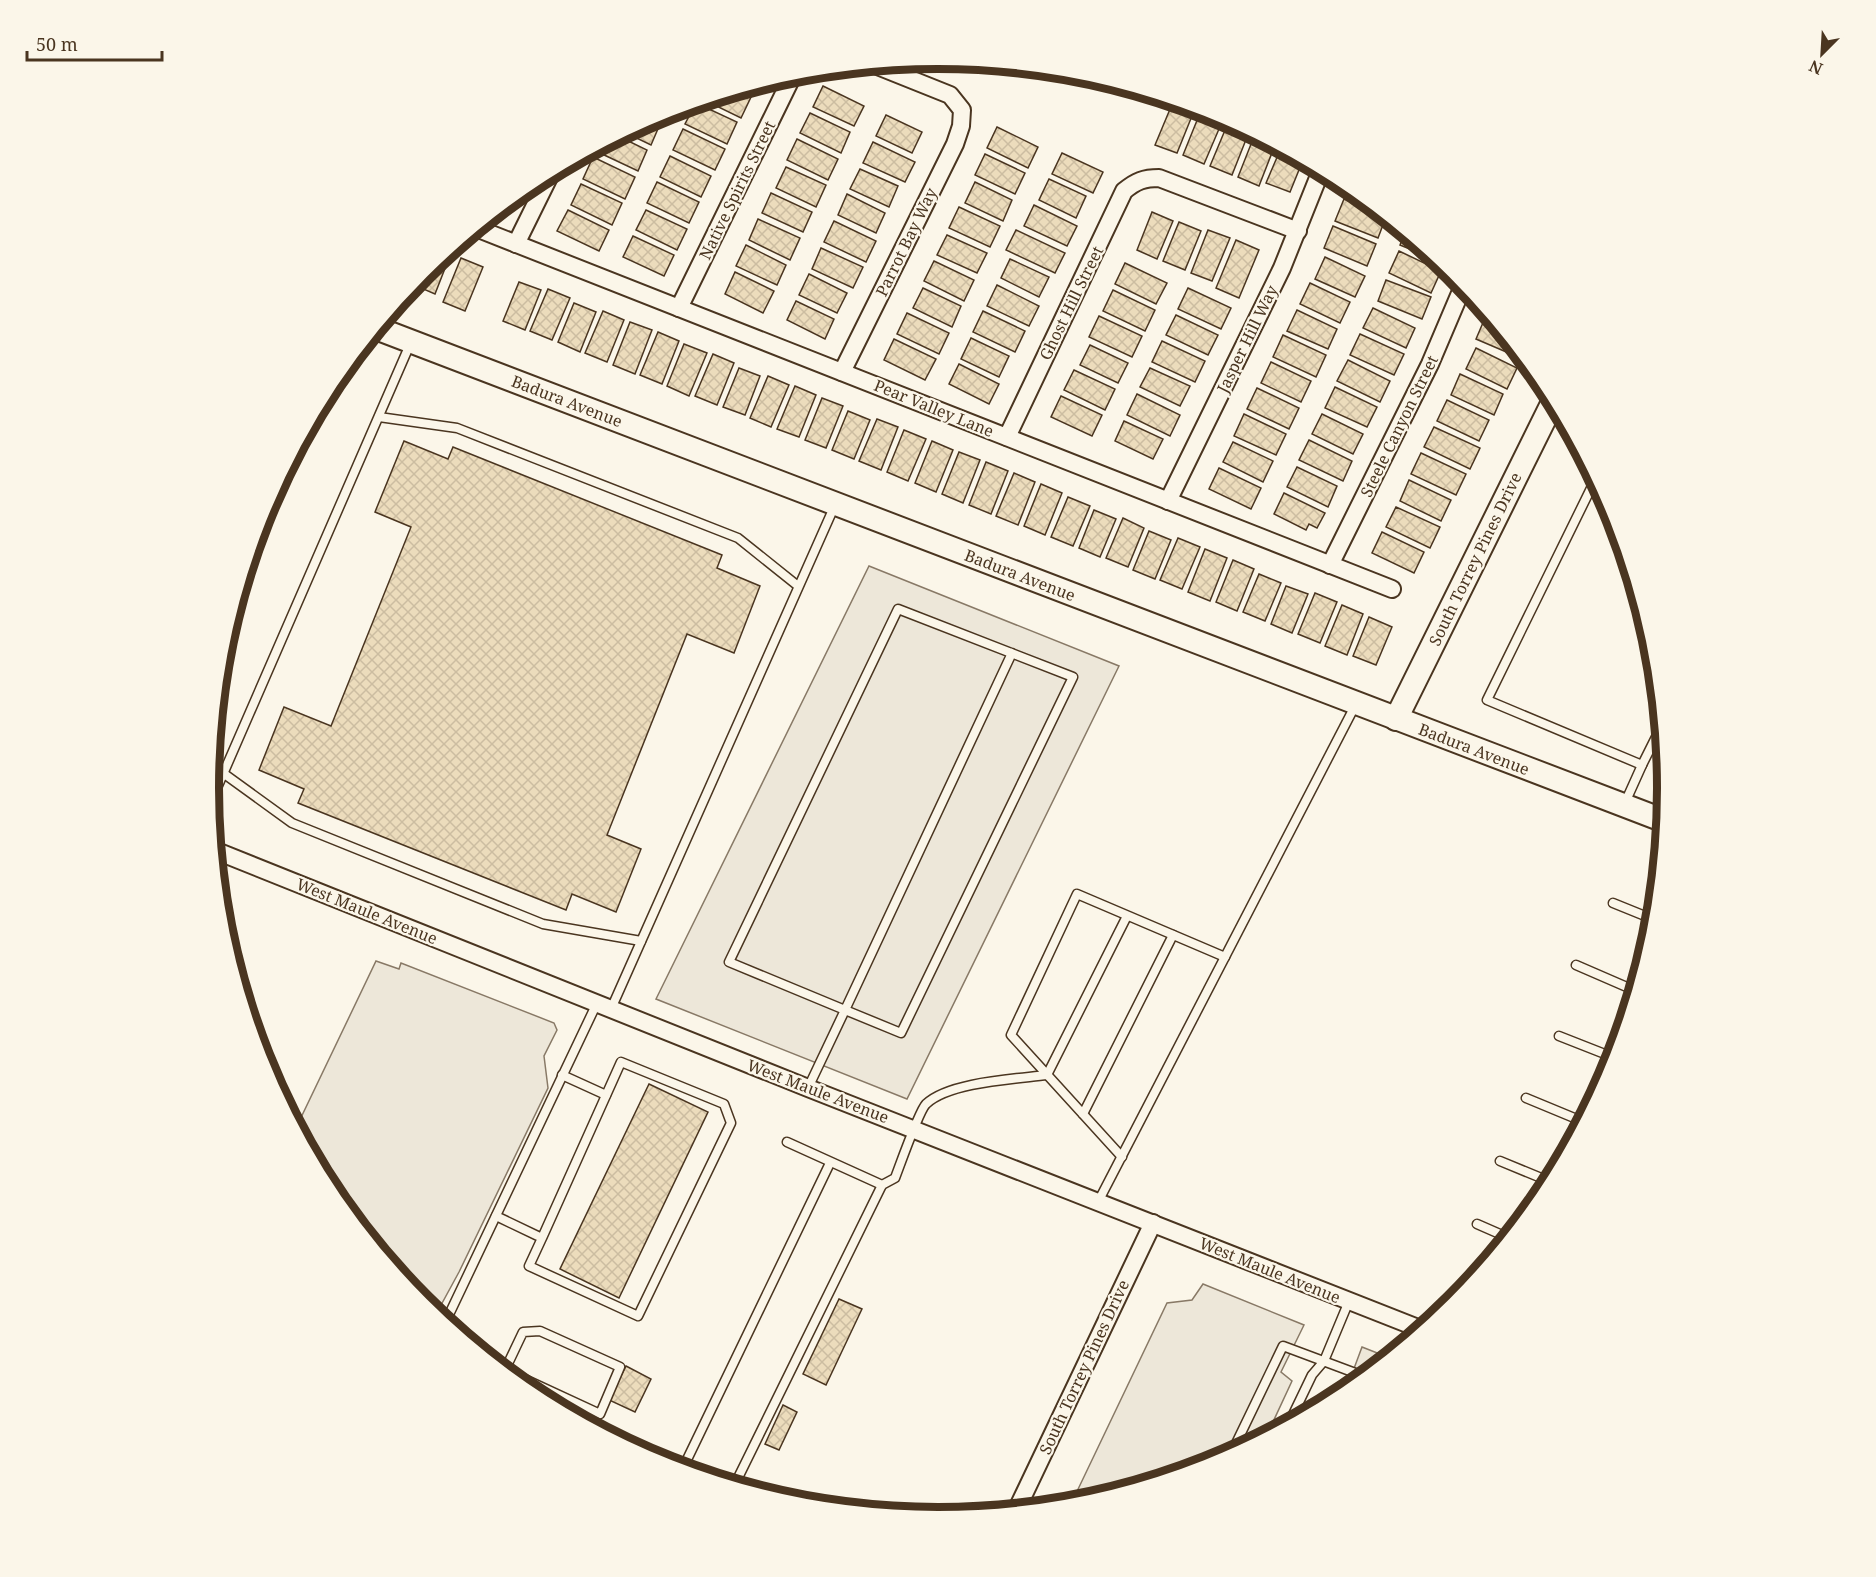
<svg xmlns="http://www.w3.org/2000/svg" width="1876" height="1577" viewBox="0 0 1876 1577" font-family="'Noto Serif',serif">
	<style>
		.parking { fill: #ede7d9; stroke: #887966; stroke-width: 1.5 }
		.building { fill: url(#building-cross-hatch); stroke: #4a3520; stroke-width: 1.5 }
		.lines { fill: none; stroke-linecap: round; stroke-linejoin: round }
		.lane-casing { stroke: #4a3520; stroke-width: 11 }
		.street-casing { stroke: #4a3520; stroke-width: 20 }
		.secondary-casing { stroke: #4a3520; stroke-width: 26 }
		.lane { stroke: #fbf6e9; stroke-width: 8 }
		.street { stroke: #fbf6e9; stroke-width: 16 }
		.secondary { stroke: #fbf6e9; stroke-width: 22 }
		.fence { stroke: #4a3520; stroke-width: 1.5; stroke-dasharray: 8 3; stroke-linecap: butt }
		.labels { text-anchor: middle; stroke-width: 4.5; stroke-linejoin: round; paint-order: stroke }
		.street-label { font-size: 16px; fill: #4a3520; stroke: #fbf6e9 }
		.rim { fill: none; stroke: #4a3520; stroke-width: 8 }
	</style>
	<defs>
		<pattern id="building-cross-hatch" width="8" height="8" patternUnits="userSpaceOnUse" patternTransform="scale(1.5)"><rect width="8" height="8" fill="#ecdcbc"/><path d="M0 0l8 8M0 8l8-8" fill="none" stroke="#ccbda1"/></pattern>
	</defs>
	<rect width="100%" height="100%" fill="#fbf6e9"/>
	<g class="parking">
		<polygon points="869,566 1119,666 907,1099 656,999"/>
		<polygon points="376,961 399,969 401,963 554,1023 557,1030 544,1056 548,1088 459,1272 435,1316 422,1304 331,1194 296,1128"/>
		<polygon points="1203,1284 1304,1325 1281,1372 1292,1381 1266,1437 1229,1457 1220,1453 1214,1464 1080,1505 1070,1506 1167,1303 1192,1300"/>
		<polygon points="1362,1347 1390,1358 1348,1392 1346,1390"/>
	</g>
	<g class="building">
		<polygon points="823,86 864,106 854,126 813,107"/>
		<polygon points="737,90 751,97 741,118 704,100"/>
		<polygon points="1173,102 1194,111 1177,153 1155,145"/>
		<polygon points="696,103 737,122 727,144 685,124"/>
		<polygon points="810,113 850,132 841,153 800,133"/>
		<polygon points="1200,113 1222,122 1204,164 1183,155"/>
		<polygon points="886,115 922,132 912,153 876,136"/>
		<polygon points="650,119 660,124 651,145 624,132"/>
		<polygon points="1228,123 1249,132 1232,175 1210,166"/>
		<polygon points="997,127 1038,147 1028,168 987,148"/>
		<polygon points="683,129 725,149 715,170 673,150"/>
		<polygon points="1255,134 1275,145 1259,186 1238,177"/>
		<polygon points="618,136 647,150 638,171 600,153 604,143"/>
		<polygon points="797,139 838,159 828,180 787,160"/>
		<polygon points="873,142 915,162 905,182 863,163"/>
		<polygon points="1281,148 1303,160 1290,192 1266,183"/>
		<polygon points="1062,153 1103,172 1093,193 1052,174"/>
		<polygon points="985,154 1025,173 1015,194 975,175"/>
		<polygon points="670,156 711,176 701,197 660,177"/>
		<polygon points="593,157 635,177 625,199 583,179"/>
		<polygon points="786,167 826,185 816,207 776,188"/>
		<polygon points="860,169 898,186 889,207 850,189"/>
		<polygon points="1049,179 1086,196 1076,218 1039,200"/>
		<polygon points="657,182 699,202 689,223 647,203"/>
		<polygon points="975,182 1012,200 1003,221 965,203"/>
		<polygon points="581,184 622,203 612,225 571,205"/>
		<polygon points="771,193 812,212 803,232 762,213"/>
		<polygon points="847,194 885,213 876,233 838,215"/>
		<polygon points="1344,199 1386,217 1378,238 1335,221"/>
		<polygon points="1034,205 1077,226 1067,246 1024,226"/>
		<polygon points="959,207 1000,226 990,247 949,228"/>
		<polygon points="568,210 609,230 599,251 557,231"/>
		<polygon points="646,210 687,229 677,250 636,230"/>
		<polygon points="1152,212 1173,221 1157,259 1137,250"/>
		<polygon points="758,219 800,238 790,260 749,240"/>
		<polygon points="834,221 876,241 866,262 824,242"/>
		<polygon points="1179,222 1201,231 1185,270 1163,261"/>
		<polygon points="1333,226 1376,244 1367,266 1324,248"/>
		<polygon points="1016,230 1065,253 1055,273 1006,250"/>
		<polygon points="1208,230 1230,238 1212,281 1191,273"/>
		<polygon points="1405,232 1442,262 1400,245"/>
		<polygon points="947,235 987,253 977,273 937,255"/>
		<polygon points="633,236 674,255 664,276 623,257"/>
		<polygon points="1236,240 1259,250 1239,298 1216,288"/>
		<polygon points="746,245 786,265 777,285 736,266"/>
		<polygon points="821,248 863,267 853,288 812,269"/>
		<polygon points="447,251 451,253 435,294 414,285 422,272"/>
		<polygon points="1399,251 1441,271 1431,293 1389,273"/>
		<polygon points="1325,257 1365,276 1355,297 1315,279"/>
		<polygon points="461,258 483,267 465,311 443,302"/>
		<polygon points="1010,259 1049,277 1039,297 1001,278"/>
		<polygon points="934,261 974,280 964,301 924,281"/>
		<polygon points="1125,263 1167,283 1156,304 1115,284"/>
		<polygon points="735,272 774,291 763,313 725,294"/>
		<polygon points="809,274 847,293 837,313 799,295"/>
		<polygon points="1386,280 1431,297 1422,319 1378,301"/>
		<polygon points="519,282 541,290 525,330 503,321"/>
		<polygon points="1310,283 1350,302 1340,323 1300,304"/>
		<polygon points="997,285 1039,306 1029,326 987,306"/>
		<polygon points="923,288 961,306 952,327 913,308"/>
		<polygon points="1188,288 1231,308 1221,329 1178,309"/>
		<polygon points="548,289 570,298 552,340 530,331"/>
		<polygon points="1113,290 1155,310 1145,331 1103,311"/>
		<polygon points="796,301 834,319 825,339 787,320"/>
		<polygon points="574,303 596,312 580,352 558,342"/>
		<polygon points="1373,308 1415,328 1406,348 1363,328"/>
		<polygon points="1297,310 1337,329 1328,349 1287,331"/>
		<polygon points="603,311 624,320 607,362 585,353"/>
		<polygon points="983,311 1025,331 1015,352 973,332"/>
		<polygon points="907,313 949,333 939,354 897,334"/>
		<polygon points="1176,315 1218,335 1208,355 1166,335"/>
		<polygon points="1099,316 1142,336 1132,357 1089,337"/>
		<polygon points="1485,318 1496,323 1520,352 1518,357 1476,339"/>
		<polygon points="630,322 652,330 635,374 613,365"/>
		<polygon points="658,332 679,341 662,384 640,375"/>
		<polygon points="1360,334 1404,354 1394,375 1350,355"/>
		<polygon points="1283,335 1326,355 1316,377 1273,357"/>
		<polygon points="971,338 1009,356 999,377 961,359"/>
		<polygon points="894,339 936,359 925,380 884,360"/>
		<polygon points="1162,341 1205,361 1195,382 1152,362"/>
		<polygon points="684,344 707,353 689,396 667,386"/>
		<polygon points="1090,345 1128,363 1118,383 1080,365"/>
		<polygon points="1476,348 1517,368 1507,389 1466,369"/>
		<polygon points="713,354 734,363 717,405 695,396"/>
		<polygon points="1348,360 1390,381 1380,402 1337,381"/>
		<polygon points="1271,362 1311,381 1301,402 1261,383"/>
		<polygon points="959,364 999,384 989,404 949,384"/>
		<polygon points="739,368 760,376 745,415 723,407"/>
		<polygon points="1150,368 1190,386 1180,406 1140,387"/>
		<polygon points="1074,370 1115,389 1105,410 1064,390"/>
		<polygon points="1460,374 1503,394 1494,415 1451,395"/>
		<polygon points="768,376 789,385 771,427 750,418"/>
		<polygon points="795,386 816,395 799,437 777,429"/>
		<polygon points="1335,387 1377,407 1367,427 1325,408"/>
		<polygon points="1257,388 1299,408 1289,429 1247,409"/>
		<polygon points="1137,394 1180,415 1170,436 1127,415"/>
		<polygon points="1061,396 1102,415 1092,436 1051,417"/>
		<polygon points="822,398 843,406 826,448 805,440"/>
		<polygon points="1447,400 1489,420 1479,441 1437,421"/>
		<polygon points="848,411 870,420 854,459 832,450"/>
		<polygon points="1244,414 1286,434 1276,455 1234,436"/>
		<polygon points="1322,414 1363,434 1353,454 1312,434"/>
		<polygon points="877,419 898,427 881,470 859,461"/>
		<polygon points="1124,421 1163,439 1153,459 1115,441"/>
		<polygon points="1434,427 1480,448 1470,469 1424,447"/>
		<polygon points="904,430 926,439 908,481 887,472"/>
		<polygon points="1309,440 1352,461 1343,481 1299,460"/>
		<polygon points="404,441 448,459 453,447 722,555 717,568 760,586 734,653 687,634 607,835 641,849 616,912 572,894 566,910 298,803 304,789 259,770 284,707 331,726 411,527 375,512"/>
		<polygon points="932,441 953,450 936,492 915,483"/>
		<polygon points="1233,442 1273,461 1263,482 1223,462"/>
		<polygon points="959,452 980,460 963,503 942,494"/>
		<polygon points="1421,453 1466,474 1456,495 1411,474"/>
		<polygon points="986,462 1008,471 991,514 969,505"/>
		<polygon points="1297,467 1337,486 1328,507 1287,487"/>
		<polygon points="1219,468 1261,488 1251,509 1209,489"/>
		<polygon points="1014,473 1035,482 1018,525 996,516"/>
		<polygon points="1409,480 1451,500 1441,521 1400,501"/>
		<polygon points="1041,484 1062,493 1045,535 1024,526"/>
		<polygon points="1284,493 1325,513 1317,528 1309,524 1306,530 1274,514"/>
		<polygon points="1068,497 1090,506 1073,546 1051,537"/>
		<polygon points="1396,507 1440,527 1430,548 1386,527"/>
		<polygon points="1094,510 1116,519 1100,557 1079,548"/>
		<polygon points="1123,518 1144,528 1128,567 1106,558"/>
		<polygon points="1149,531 1171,540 1155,579 1133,570"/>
		<polygon points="1382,532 1424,552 1414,573 1372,553"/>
		<polygon points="1178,538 1200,547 1182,589 1160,580"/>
		<polygon points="1205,549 1227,558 1210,601 1188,592"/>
		<polygon points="1233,560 1254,569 1237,611 1216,602"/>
		<polygon points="1259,574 1281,583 1265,621 1243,612"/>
		<polygon points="1286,586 1308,594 1292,633 1271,624"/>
		<polygon points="1315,593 1337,602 1320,643 1298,634"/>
		<polygon points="1342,605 1363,614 1347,655 1325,646"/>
		<polygon points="1369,617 1392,627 1376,665 1353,656"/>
		<polygon points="649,1084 708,1112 619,1298 560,1269"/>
		<polygon points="839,1299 862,1309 826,1385 803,1374"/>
		<polygon points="626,1366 651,1379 635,1412 609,1400"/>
		<polygon points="783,1405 797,1412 779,1450 765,1444"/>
		<polygon points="749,1484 787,1502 746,1490"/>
	</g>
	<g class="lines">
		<defs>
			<g id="lane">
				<polyline points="379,417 457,428 738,538 798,586"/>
				<polyline points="289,462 293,463 312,419"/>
				<polyline points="1596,478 1487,700 1642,765 1662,725"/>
				<polyline points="223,773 292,823 543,924 641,941"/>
				<polyline points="210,804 411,342"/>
				<polyline points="1624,805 1642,765"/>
				<polyline points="1613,903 1655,920"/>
				<polyline points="1576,965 1636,991"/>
				<polyline points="611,1009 835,505"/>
				<polyline points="1559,1036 1615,1058"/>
				<polyline points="562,1075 606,1095"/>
				<polyline points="808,1088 845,1010 729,962 898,609 1073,677 901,1033 845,1010 1012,653"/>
				<polyline points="1526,1098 1584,1122"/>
				<polyline points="1083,1114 1173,935"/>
				<polyline points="1586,1118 1623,1034"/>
				<polyline points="787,1142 882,1185"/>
				<polyline points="1122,1157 1011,1035 1077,894 1225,957"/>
				<polyline points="1500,1161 1551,1182"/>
				<polyline points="1098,1202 1356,704"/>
				<polyline points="496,1216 542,1238 529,1266 638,1316 731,1123 724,1104 621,1062 542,1238"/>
				<polyline points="1477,1224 1509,1238"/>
				<polyline points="445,1323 597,1003"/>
				<polyline points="504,1372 523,1332 540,1331 620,1367 600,1414 505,1370"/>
				<polyline points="1288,1425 1312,1375 1324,1361 1349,1301"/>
				<polyline points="1230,1456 1283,1346 1366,1377"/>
				<polyline points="682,1470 830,1163"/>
				<path d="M734,1486L882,1185L895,1178C900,1165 919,1111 926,1104C949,1082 1015,1079 1047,1075L1127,916"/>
			</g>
			<g id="street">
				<polyline points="476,228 1392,589"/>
				<polyline points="516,244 552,171"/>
				<polyline points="679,308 794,73"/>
				<polyline points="842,372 955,144 961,126 962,110 950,95 875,65"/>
				<path d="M1007,437L1124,191C1136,181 1144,178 1159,178L1298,231"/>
				<polyline points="1168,501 1282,268 1320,173"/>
				<polyline points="1330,565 1430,364 1464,284"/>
				<polyline points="214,850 808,1088 1423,1330"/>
				<polyline points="1016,1511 1153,1223"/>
			</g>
			<g id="secondary">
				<polyline points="376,328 1665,821"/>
				<polyline points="1396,719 1554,400"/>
			</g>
		</defs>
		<use href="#lane" class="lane-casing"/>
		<use href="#street" class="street-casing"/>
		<use href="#secondary" class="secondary-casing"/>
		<use href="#lane" class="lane"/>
		<use href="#street" class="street"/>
		<use href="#secondary" class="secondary"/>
		<polyline class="fence" points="463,1338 480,1347"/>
	</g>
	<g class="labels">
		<g class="street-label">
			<text transform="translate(737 190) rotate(-64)" y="6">Native Spirits Street</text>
			<text transform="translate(906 242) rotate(-64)" y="6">Parrot Bay Way</text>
			<text transform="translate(1071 303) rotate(-64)" y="6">Ghost Hill Street</text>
			<text transform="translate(1247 339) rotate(-64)" y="6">Jasper Hill Way</text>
			<text transform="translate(567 401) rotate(21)" y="6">Badura Avenue</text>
			<text transform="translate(934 408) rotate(22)" y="6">Pear Valley Lane</text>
			<text transform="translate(1399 426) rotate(-64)" y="6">Steele Canyon Street</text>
			<text transform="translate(1475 559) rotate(-64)" y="6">South Torrey Pines Drive</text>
			<text transform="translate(1020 575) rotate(21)" y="6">Badura Avenue</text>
			<text transform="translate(1474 749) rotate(21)" y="6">Badura Avenue</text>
			<text transform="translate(367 911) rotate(22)" y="6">West Maule Avenue</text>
			<text transform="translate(818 1091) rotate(21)" y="6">West Maule Avenue</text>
			<text transform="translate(1270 1270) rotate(22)" y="6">West Maule Avenue</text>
			<text transform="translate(1084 1367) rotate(-65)" y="6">South Torrey Pines Drive</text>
		</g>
	</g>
	<path d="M0 0H1876V1577H0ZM219 788a719 719 0 1 1 1438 0a719 719 0 1 1-1438 0Z" fill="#fbf6e9" fill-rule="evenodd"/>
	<path class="rim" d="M219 788a719 719 0 1 1 1438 0a719 719 0 1 1-1438 0Z"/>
	<g transform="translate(1822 54) rotate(204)" stroke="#fbf6e9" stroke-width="4.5" paint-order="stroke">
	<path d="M0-4.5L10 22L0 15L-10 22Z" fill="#4a3520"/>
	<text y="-9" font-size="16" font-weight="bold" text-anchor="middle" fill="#4a3520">N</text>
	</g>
	<path d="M27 51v9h135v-9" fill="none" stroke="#4a3520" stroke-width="3"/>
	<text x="36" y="51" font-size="18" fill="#4a3520" stroke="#fbf6e9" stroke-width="4.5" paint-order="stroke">50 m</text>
</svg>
